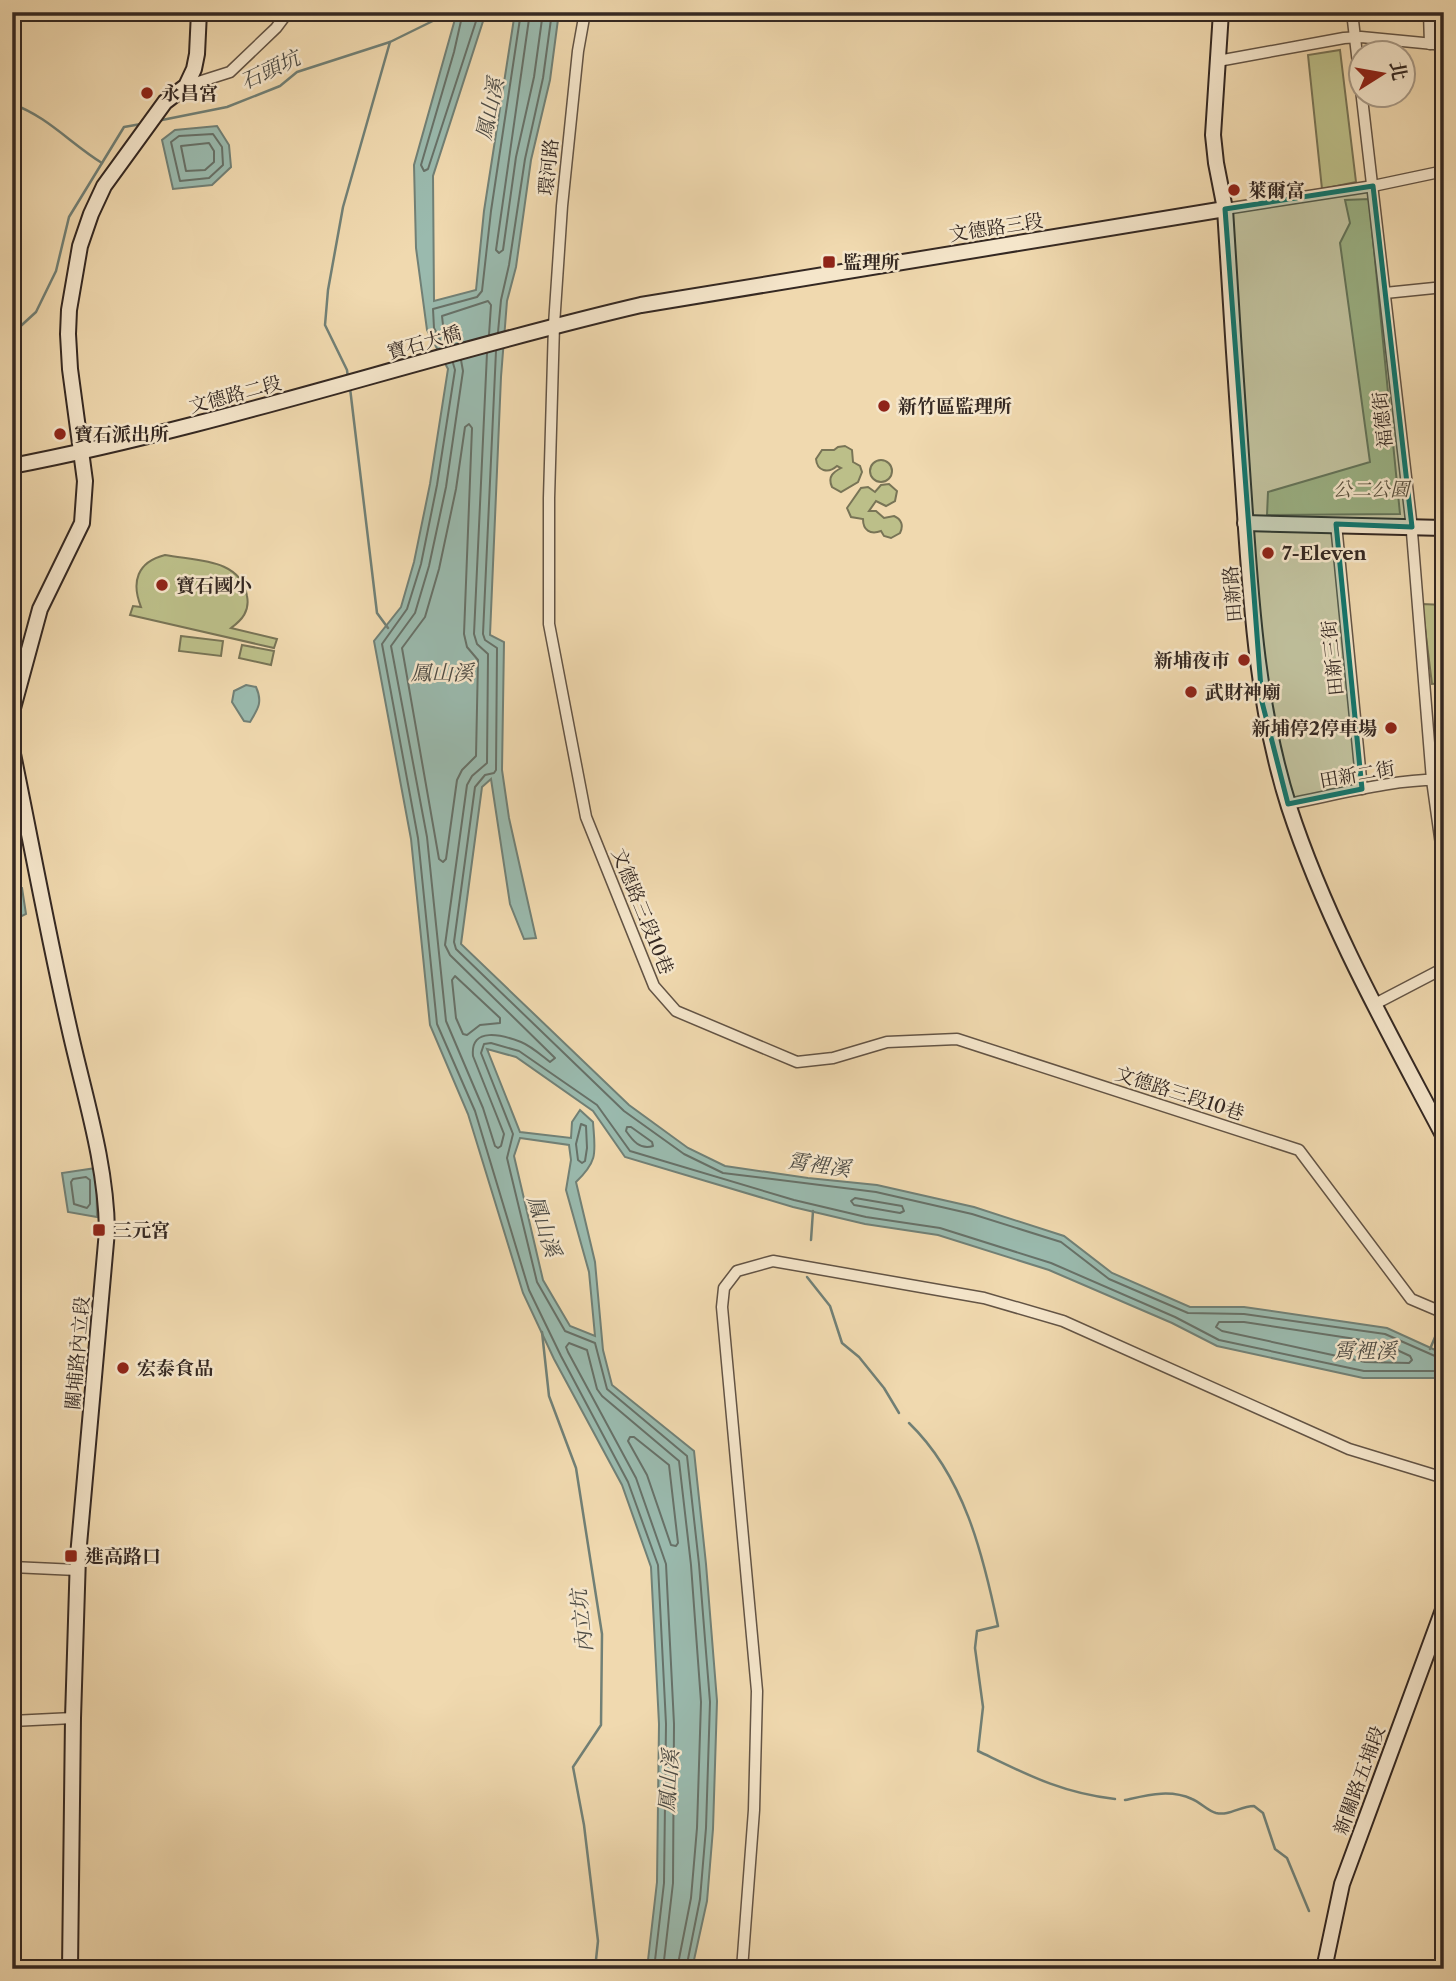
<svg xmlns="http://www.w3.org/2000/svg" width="1456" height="1981" viewBox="0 0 1456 1981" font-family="'Libre Caslon Text','Noto Serif TC',serif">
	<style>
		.green { fill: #bcbf89; stroke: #787456; stroke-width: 2 }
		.water { fill: #9abaae; stroke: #718076; stroke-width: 2; fill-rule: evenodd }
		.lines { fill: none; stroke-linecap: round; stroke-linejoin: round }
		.shore { stroke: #677168; stroke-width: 2 }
		.stream { stroke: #718076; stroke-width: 2.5 }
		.street-casing { stroke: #635445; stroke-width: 13 }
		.secondary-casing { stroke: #342822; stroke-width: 18 }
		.street { stroke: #f5e6cb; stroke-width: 10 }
		.secondary { stroke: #f5e6cb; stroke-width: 14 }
		.marked { fill: #0f766e; fill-opacity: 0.2; stroke: #0f766e; stroke-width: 5; stroke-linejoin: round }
		.poi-dot { fill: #8f2418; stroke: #f5e6cb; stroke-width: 2.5 }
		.labels { text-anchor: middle; stroke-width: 5; stroke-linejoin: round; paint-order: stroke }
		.poi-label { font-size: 19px; font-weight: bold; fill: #342822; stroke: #f5e6cb; text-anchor: start }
		.street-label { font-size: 19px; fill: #342822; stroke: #f5e6cb }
		.park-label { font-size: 19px; font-style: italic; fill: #564e3c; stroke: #f5e6cb }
		.water-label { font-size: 21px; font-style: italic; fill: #4e4c45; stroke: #f5e6cb }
	</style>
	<rect width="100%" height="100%" fill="#f0d9af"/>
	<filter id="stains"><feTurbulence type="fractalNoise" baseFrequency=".00286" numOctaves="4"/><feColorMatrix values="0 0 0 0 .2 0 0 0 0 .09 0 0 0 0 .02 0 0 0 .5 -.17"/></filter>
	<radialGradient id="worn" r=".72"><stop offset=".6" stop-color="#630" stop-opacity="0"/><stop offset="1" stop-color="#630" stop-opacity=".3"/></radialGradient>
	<g class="green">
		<polygon points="1340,50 1356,182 1322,189 1308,55"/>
		<polygon points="1369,199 1400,514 1267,515 1268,492 1370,462 1340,243 1350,223 1345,200"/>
		<path d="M845,446L852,450L853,462L860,466L862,472L858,482L841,492L832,487C827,476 834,472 841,468L837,466C828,474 817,471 816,459L822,450H834L838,447Z"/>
		<circle cx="881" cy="471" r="11"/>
		<path d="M889,484L897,491L895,501L886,506L876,501L869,511H876L884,518L894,516C901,519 904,525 900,533L891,538L884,536L881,531C870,535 863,530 863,519L851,517L847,508L861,488L868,487L875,492L881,485Z"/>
		<path d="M165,555C195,561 241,558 247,596C250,611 242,620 231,628L277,639L274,648L130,615L133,606L141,607C131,582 137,562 165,555Z"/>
		<polygon points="1422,604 1444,605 1444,683 1432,684"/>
		<polygon points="181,636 223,641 221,656 179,651"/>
		<polygon points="242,645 274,651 271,665 239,658"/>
	</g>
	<g class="water">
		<path d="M457,12H486L433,176L434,301L476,290L484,211L515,12H559L550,80L531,160L516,267L507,301L501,377L490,635L504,642L502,770L509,818L536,938L524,939L510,904L491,779L482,787L461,944L629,1105L688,1148L725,1166L808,1178L877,1185L974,1207L1064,1236L1112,1273L1190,1307H1244L1387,1328L1444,1354V1378H1363L1217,1346L1172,1323L1049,1270L938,1235L865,1224L793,1207L625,1157L593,1111L516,1057L487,1049L520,1132L571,1138L572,1122L580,1110L593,1122C595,1152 599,1160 576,1182L595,1262L603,1350L612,1385L694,1451L706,1564L717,1701L713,1829L707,1901L692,1969H647L657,1882L659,1724L651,1567L622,1485L554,1359L523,1293L468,1114L430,1025L411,839L374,641L401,607L414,562L430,484L448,369L427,330L416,248L414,165ZM520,1138L569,1145L571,1160L566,1190L589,1272L595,1336L570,1326L543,1280L514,1156Z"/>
		<polygon points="217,126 229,145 231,167 212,185 173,189 162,140 175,130"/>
		<path d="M246,685L256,687C263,702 258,709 250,722L244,721L232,702L234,691Z"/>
		<polygon points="22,888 26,914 12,921 12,889"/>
		<polygon points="96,1168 97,1217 68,1212 62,1173"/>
	</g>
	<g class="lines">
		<g class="shore">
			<polyline points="463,12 454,52 421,165 424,171 428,169 479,12"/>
			<polyline points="530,12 496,250 499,253 503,250 516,157 534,77 543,12"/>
			<polygon points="213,134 222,147 223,165 209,178 180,181 171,142 179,136"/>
			<polygon points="209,143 214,151 214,162 205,170 186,171 181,146"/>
			<polyline points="498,332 501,300 509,265 525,159 543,78 552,12"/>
			<polyline points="453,344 443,325 442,316 488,301 491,305 489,335"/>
			<polyline points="444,347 434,328 433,309 477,297 482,291 491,211 521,12"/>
			<polyline points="496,351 483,634 485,640 497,648 496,770 494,773 485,775 475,787 454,942 456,949 624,1111 684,1154 723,1173 876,1192 972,1214 1061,1242 1109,1279 1188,1313 1244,1314 1385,1334 1444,1360"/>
			<path d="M461,360L463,371L446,487L429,566L415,613L391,646L427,837L446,1021L483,1108L495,1146L498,1148L501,1146L504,1134L473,1056C470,1026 503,1035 521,1042C531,1046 541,1055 550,1062L555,1058L450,955L445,945L467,785L472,776L487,763L488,654L477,644L474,634L487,353"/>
			<polyline points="453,363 455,370 437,485 421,564 407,609 382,644 418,838 437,1024 475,1111 529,1290 561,1356 628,1482 658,1565 666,1724 664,1883 654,1969"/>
			<polygon points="469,424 472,428 464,634 467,647 478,660 476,756 462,770 457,780 446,859 443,862 439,859 402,648 425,617 439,569 456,489 465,427"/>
			<polygon points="455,976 500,1018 500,1023 480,1025 467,1035 463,1034 456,1018 452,980"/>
			<polygon points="581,1124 586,1126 587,1148 585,1161 582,1163 578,1160 576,1144"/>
			<path d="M627,1127H631L652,1142L653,1146C640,1150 633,1141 626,1131Z"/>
			<polygon points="86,1177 90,1180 90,1204 87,1208 74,1204 71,1182 73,1179"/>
			<polygon points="855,1198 902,1206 904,1211 900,1213 854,1205 851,1201"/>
			<polygon points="1219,1322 1244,1322 1382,1343 1410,1356 1412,1360 1409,1363 1365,1362 1222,1331 1216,1327"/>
			<polygon points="630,1437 634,1437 669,1465 678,1543 676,1546 671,1545 647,1475 628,1441"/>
			<polyline points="663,1969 673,1883 674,1724 666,1564 636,1478 568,1352 566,1347 569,1343 587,1350 597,1389 602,1396 679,1461 691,1565 701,1702 697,1828 691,1898 677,1969"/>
			<polyline points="686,1969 700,1899 706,1828 710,1702 699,1564 687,1456 607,1389 595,1343 565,1331 537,1282 507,1158 513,1134 481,1053 484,1044 491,1043 519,1051 597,1105 630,1151 794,1200 866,1217 940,1228 1051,1263 1175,1317 1219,1340 1364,1371 1444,1371"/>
		</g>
		<g class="stream">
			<path d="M12,104C47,116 71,144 102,163"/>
			<polyline points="157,121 227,107 280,86 297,72 390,42 451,12"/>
			<polyline points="12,334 36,312 56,271 69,217 124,127 141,124"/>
			<polyline points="348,378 347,370 325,325 328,290 343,207 390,42"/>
			<polyline points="350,388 377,613 388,628"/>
			<polyline points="811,1240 813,1211"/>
			<polyline points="807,1277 830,1306 842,1343 859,1357 884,1388 899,1413"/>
			<polyline points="542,1332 549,1396 576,1468 602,1634 601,1725 573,1767 584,1825 598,1941 595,1969"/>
			<polyline points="1430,1349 1444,1316"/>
			<path d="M909,1423C964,1476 983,1554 998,1626L977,1631L975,1648L983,1707L978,1751C1026,1774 1061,1793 1115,1799"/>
			<path d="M1125,1800C1148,1795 1170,1789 1192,1799C1200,1802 1208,1811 1216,1813C1230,1816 1240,1806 1254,1806L1263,1813L1275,1849L1287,1858L1309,1911"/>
		</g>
		<defs>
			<g id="street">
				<polyline points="585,12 578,51 562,206 554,325 549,498 549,624 586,817 654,986 676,1011 797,1062 833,1058 887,1042 957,1039 1299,1150 1411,1299 1444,1313"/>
				<polyline points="1352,12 1411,520 1432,780 1444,866"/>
				<polyline points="1429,12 1430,44"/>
				<polyline points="1218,61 1344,38 1361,37 1444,45"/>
				<polyline points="186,86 230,72 276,28 288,12"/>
				<polyline points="1225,209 1373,186 1444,171"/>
				<polyline points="1385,293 1444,287"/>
				<polyline points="1336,524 1362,789"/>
				<path d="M1288,804C1335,795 1397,778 1444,780"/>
				<polyline points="1375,1004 1444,968"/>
				<polyline points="12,1567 77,1570"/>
				<polyline points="12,1721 73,1718"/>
				<polyline points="742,1969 754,1810 757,1691 722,1307 724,1288 737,1271 773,1261 984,1298 1063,1321 1349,1449 1444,1478"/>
			</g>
			<g id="secondary">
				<path d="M1221,12L1213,135L1216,163L1225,209C1231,306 1237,402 1244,499C1251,604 1257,706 1289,807C1327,923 1387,1029 1444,1137"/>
				<path d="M12,466C225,425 430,354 641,305L1225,209"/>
				<polyline points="1245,523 1444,528"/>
				<polyline points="12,712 40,609 82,523 85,481 70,369 68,334 69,310 80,246 91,214 104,186 165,102 186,86 194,69 197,54 199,12"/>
				<path d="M12,749C31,842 48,935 69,1027C84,1095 106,1161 107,1231L78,1556L73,1718L70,1969"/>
				<polyline points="1324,1969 1342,1884 1444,1607"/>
			</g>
		</defs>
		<use href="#street" class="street-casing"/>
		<use href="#secondary" class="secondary-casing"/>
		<use href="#street" class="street"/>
		<use href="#secondary" class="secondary"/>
	</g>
	<path class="marked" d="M1373,186L1412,527L1336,524L1362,789L1288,804L1262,702L1225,209Z"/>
	<g class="poi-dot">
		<circle cx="147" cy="93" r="7"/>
		<circle cx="1234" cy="190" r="7"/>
		<rect x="822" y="255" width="14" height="14" rx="3.5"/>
		<circle cx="884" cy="406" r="7"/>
		<circle cx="60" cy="434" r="7"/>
		<circle cx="1268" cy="553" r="7"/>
		<circle cx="162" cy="585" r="7"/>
		<circle cx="1244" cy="660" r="7"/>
		<circle cx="1191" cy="692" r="7"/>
		<circle cx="1391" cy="728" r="7"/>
		<rect x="92" y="1223" width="14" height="14" rx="3.5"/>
		<circle cx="123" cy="1368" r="7"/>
		<rect x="64" y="1549" width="14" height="14" rx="3.5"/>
	</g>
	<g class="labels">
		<g class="poi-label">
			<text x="161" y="100">永昌宮</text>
			<text x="1248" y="197">萊爾富</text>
			<text x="843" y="269">監理所</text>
			<text x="898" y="413">新竹區監理所</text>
			<text x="74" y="441">寶石派出所</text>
			<text x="1282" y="560">7-Eleven</text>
			<text x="176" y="592">寶石國小</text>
			<text x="1230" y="667" text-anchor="end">新埔夜市</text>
			<text x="1205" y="699">武財神廟</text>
			<text x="1377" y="735" text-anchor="end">新埔停2停車場</text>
			<text x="113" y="1237">三元宮</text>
			<text x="137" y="1375">宏泰食品</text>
			<text x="85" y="1563">進高路口</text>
		</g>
		<g class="street-label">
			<text transform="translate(548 167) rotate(-84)" y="7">環河路</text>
			<text transform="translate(996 227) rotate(-9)" y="7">文德路三段</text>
			<text transform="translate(424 342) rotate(-16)" y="7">寶石大橋</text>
			<text transform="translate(235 394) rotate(-15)" y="7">文德路二段</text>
			<text transform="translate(1382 420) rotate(-96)" y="7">福德街</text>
			<text transform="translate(1232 594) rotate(-95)" y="7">田新路</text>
			<text transform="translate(1332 658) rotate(-96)" y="7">田新三街</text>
			<text transform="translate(1357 774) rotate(-10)" y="7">田新二街</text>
			<text transform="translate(643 911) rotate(68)" y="7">文德路三段10巷</text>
			<text transform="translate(1180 1093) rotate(18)" y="7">文德路三段10巷</text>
			<text transform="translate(77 1353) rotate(-85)" y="7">關埔路內立段</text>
			<text transform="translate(1359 1780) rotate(-70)" y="7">新關路五埔段</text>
		</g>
		<g class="park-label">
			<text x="1371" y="496">公二公園</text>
		</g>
		<g class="water-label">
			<text transform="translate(270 70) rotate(-25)" y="7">石頭坑</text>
			<text transform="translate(490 109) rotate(-78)" y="7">鳳山溪</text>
			<text x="442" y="680">鳳山溪</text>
			<text transform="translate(819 1165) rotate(8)" y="7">霄裡溪</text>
			<text transform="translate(544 1226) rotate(72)" y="7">鳳山溪</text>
			<text x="1365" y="1358">霄裡溪</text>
			<text transform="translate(582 1621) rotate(-96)" y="7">內立坑</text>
			<text transform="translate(669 1781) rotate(-86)" y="7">鳳山溪</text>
		</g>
	</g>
	<rect width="1456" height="1981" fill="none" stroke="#f0d9af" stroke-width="42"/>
	<rect x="14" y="14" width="1428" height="1953" fill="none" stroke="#342822" stroke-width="3.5"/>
	<rect x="21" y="21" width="1414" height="1939" fill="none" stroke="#342822" stroke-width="2"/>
	<g transform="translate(1382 74) rotate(79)"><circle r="33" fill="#f5e6cb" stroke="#a89a87" stroke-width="2"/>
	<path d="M0-5L12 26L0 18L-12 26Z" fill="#8f2418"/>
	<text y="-10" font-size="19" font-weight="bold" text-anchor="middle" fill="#342822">北</text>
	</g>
	<rect width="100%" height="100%" filter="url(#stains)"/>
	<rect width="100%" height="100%" fill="url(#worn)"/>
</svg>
